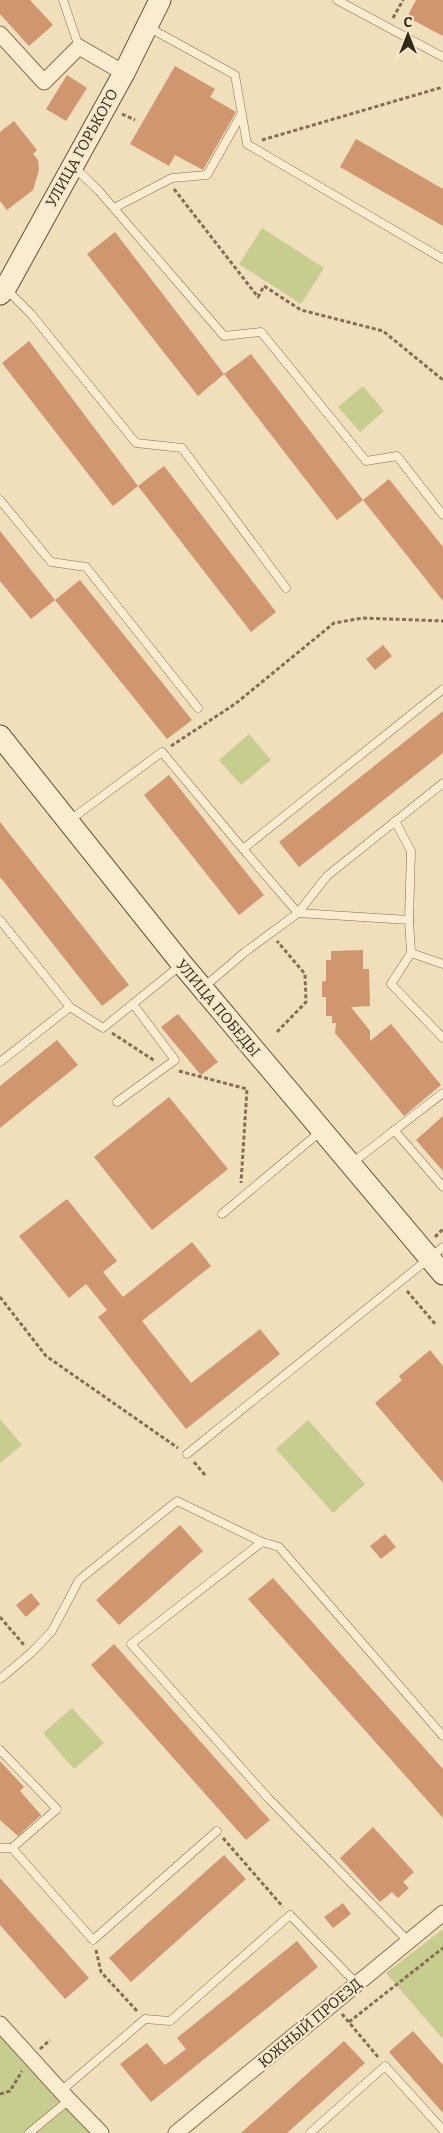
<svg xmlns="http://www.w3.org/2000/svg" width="443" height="2133" viewBox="0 0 443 2133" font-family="Bitter,serif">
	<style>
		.green { fill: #c6cd8f }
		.building { fill: #cf966f }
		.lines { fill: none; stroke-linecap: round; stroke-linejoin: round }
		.lane-casing { stroke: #866e55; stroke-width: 9 }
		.street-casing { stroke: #866e55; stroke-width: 17 }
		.secondary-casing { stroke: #684f38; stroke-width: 23 }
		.path { stroke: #866e55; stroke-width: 3; stroke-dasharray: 4 2.5; stroke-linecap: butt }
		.lane { stroke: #faecce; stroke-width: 8 }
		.street { stroke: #faecce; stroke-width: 15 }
		.secondary { stroke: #faecce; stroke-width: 21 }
		.labels { text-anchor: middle; stroke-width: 5; stroke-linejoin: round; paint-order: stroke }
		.street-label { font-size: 15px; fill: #35271a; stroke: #f6e9cb }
	</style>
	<rect width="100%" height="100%" fill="#efdfbb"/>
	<g class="green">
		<polygon points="262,228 324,268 301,304 239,264"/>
		<polygon points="363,386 384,411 360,432 338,407"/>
		<polygon points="249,734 271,760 241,785 219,760"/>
		<polygon points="0,1419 22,1445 0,1463"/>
		<polygon points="308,1420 365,1484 333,1513 276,1449"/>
		<polygon points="72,1708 104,1743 74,1769 43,1733"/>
		<polygon points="443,1929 443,2039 386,1973"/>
		<polygon points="0,2033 90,2133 0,2133"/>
	</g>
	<g class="building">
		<polygon points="0,0 30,0 53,25 29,46 0,14"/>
		<polygon points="416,0 443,0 443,36 407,17"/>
		<polygon points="175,66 215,89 210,97 236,112 203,170 175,155 169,166 130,144"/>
		<polygon points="67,75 87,88 66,121 46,109"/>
		<polygon points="14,121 37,150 33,154 38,160 39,170 33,190 7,210 0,201 0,132"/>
		<polygon points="356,139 443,189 443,226 340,167"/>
		<polygon points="115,232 224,374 198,396 87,254"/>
		<polygon points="29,341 138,486 113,506 2,363"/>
		<polygon points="251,354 363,500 337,520 224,374"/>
		<polygon points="164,466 276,612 251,632 138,486"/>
		<polygon points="389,479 443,547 443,601 363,500"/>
		<polygon points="0,531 55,600 31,619 0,581"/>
		<polygon points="80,580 192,720 167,739 55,600"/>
		<polygon points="383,645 392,656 375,670 366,659"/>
		<polygon points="443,711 443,753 299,867 279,842"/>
		<polygon points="169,775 264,895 239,915 144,795"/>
		<polygon points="0,822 129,985 102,1006 0,877"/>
		<polygon points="363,950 363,969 369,969 370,1006 351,1007 370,1031 370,1041 391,1024 441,1085 404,1116 335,1033 336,1023 332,1023 332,1016 326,1016 326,997 322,997 322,982 326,981 326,960 331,960 331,951"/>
		<polygon points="178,1014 218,1062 201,1075 161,1027"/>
		<polygon points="57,1040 78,1065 0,1128 0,1086"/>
		<polygon points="169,1097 228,1169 152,1230 94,1157"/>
		<polygon points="443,1116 443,1171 416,1140"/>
		<polygon points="67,1199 117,1261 103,1272 123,1297 192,1242 211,1266 142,1321 191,1383 260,1329 280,1354 186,1429 98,1317 107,1310 86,1284 69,1298 19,1236"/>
		<polygon points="430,1350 443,1366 443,1483 375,1403 402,1380 399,1376"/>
		<polygon points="180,1525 203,1551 119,1625 96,1600"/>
		<polygon points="385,1534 396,1547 381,1559 370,1546"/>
		<polygon points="273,1578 443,1769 443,1818 248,1599"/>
		<polygon points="31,1593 40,1604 26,1617 16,1605"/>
		<polygon points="114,1644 270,1820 246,1840 91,1665"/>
		<polygon points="0,1761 24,1787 20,1791 41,1815 18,1836 0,1820"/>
		<polygon points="373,1827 414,1872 403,1882 409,1888 398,1898 392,1892 380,1902 340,1858"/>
		<polygon points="224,1855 246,1879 131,1982 109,1958"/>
		<polygon points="0,1878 89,1978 65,1999 0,1925"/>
		<polygon points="343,1903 351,1914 333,1928 324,1917"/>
		<polygon points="297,1941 318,1967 151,2102 120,2064 147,2043 165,2065 186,2049 177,2038"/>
		<polygon points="413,2031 443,2065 443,2113 389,2052"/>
		<polygon points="344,2041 365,2063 287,2133 241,2133"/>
	</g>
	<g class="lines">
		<defs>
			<g id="lane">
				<polyline points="63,0 79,47"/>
				<polyline points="337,0 443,57"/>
				<polyline points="148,27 235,75 247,144 443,259"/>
				<polyline points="74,167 99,191 224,336 261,332 366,461 397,456 443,515"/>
				<polyline points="114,208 172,178 207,175 241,115"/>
				<polyline points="7,290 31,314 136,443 182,448 286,588"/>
				<polyline points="0,500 51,562 86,567 198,708"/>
				<polyline points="70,820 162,752 243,849 443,689"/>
				<polyline points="395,821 411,851 409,920"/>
				<polyline points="243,849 298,913 409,920 411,953 391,984 443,1038"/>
				<polyline points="0,920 70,1007"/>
				<polyline points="411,953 443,964"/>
				<polyline points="204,987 245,952 298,913 327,876 443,783"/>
				<polyline points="0,1062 70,1007 103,1028 181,965"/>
				<polyline points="117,1102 175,1060 133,1004"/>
				<polyline points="394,1130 443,1187"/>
				<polyline points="352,1163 443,1093"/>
				<polyline points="222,1214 320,1132"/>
				<polyline points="187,1454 443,1247"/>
				<polyline points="262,1542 279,1547 443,1736"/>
				<polyline points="0,1679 31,1653 52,1631 79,1580 177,1501 262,1542 131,1644 269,1799 409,1942"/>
				<polyline points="0,1750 57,1809 12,1848"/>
				<polyline points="0,1848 12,1848 93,1940 217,1831"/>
				<polyline points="61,2091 145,2019 170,2021 290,1915 357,1984"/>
				<polyline points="29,2133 69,2100"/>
				<polyline points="310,2133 385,2066 443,2130"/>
			</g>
			<g id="street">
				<polyline points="0,34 44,82 79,47 124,73"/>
				<polyline points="0,2024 69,2100 101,2133"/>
				<polyline points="176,2133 443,1913"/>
			</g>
			<g id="secondary">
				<polyline points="0,294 5,289 124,73 160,0"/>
				<polyline points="0,736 182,964 443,1274"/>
			</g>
		</defs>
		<use href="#lane" class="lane-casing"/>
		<use href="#street" class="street-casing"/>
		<use href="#secondary" class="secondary-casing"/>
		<g class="path">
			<polyline points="393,18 403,0"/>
			<polyline points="122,114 135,120"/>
			<polyline points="262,140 443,87"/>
			<polyline points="174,189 258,297 264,286 301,310 383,331 443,380"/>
			<polyline points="171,746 235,704 334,623 363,618 443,621"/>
			<polyline points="277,1032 306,1002 305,974 277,941"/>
			<polyline points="112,1033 155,1061"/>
			<polyline points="179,1071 247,1089 241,1183"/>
			<polyline points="435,1237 443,1229"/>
			<polyline points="407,1291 436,1325"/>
			<polyline points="0,1297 46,1356 178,1448"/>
			<polyline points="194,1462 205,1475"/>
			<polyline points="0,1617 24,1645"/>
			<polyline points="223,1838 283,1907"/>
			<polyline points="96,1950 101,1972 137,2011"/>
			<polyline points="342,2014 378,2057"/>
			<polyline points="349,2022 443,1948"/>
			<polyline points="40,2049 50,2040"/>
			<polyline points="0,2094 10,2091 22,2071"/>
		</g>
		<use href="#lane" class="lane"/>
		<use href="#street" class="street"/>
		<use href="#secondary" class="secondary"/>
	</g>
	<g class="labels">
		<g class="street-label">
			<text transform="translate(82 148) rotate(-61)" y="5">УЛИЦА ГОРЬКОГО</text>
			<text transform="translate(218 1008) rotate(50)" y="5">УЛИЦА ПОБЕДЫ</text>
			<text transform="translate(310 2023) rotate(-40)" y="5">ЮЖНЫЙ ПРОЕЗД</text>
		</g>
	</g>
	<g transform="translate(408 35)" stroke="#f6e9cb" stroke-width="4" paint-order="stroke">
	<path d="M0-4L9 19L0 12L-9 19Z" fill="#35271a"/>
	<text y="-8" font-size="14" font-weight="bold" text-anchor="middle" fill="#35271a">С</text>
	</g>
</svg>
